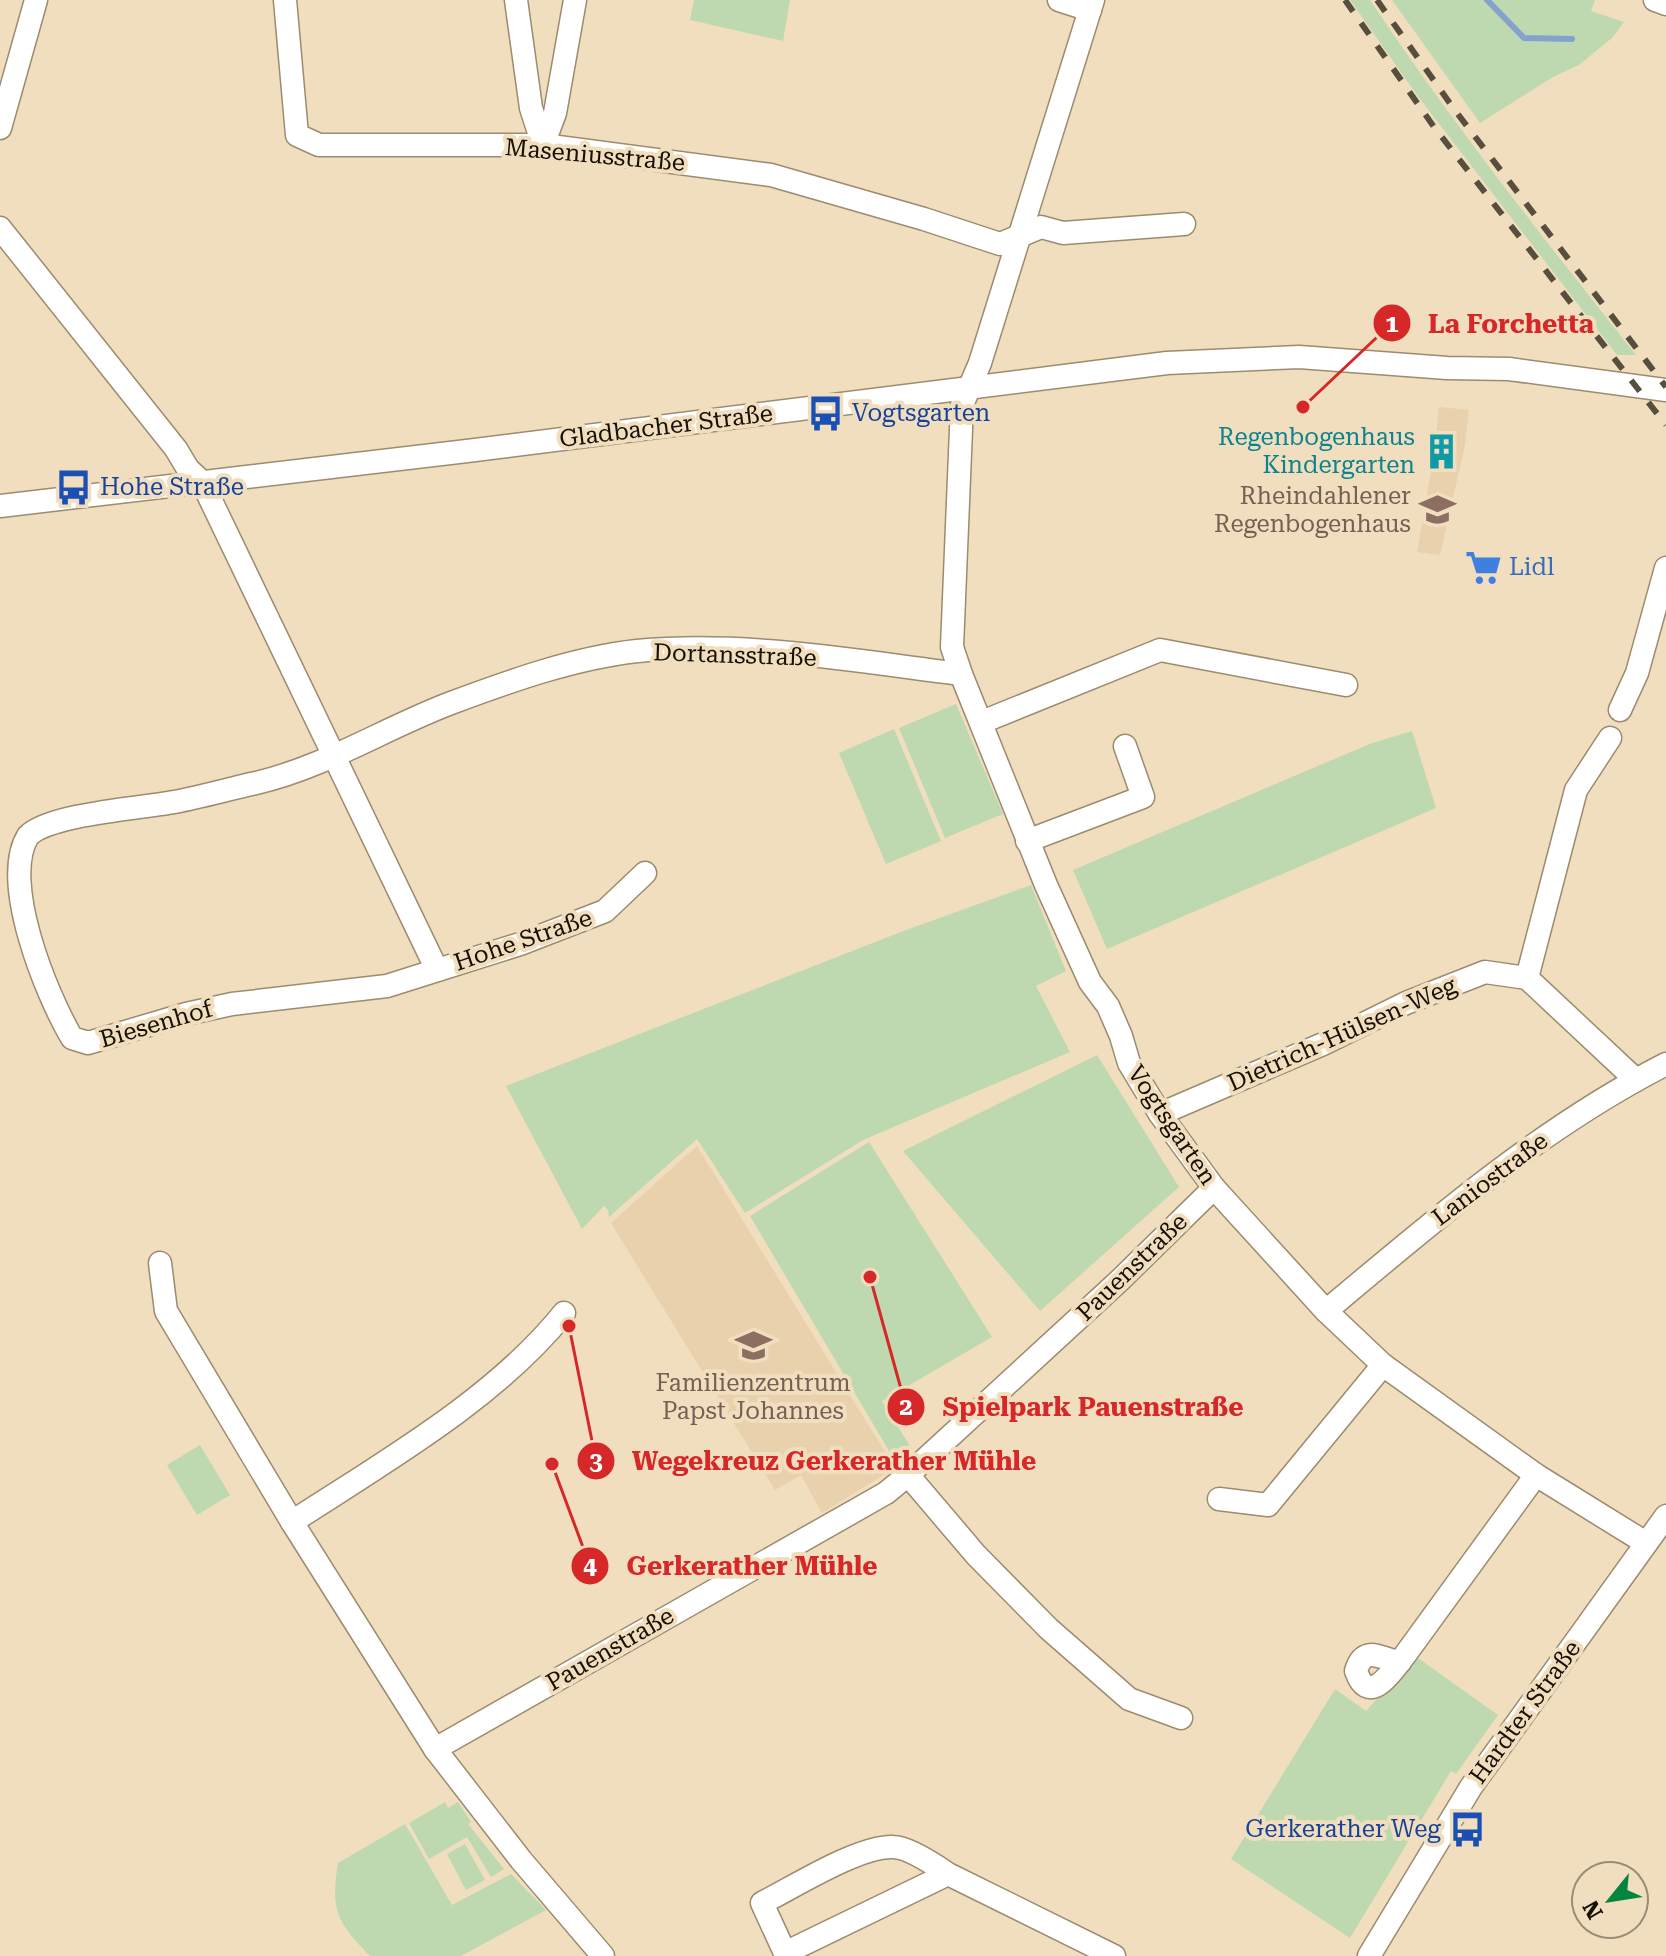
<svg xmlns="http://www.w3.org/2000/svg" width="1666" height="1956" viewBox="0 0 1666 1956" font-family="'Roboto Serif',serif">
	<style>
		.built { fill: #e8d1ac }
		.green { fill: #bed9af }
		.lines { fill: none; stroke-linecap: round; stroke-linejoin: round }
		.stream { stroke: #84a2ce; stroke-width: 6 }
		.minor-casing { stroke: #9c8b6e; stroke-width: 25 }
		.minor { stroke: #fff; stroke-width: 22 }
		.rail { stroke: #584e3d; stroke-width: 6; stroke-dasharray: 14 14; stroke-linecap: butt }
		.labels { text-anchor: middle; stroke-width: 8; stroke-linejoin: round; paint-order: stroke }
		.street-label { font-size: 24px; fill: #171006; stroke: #f1debf }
		.transit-label { font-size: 24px; fill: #164399; stroke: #f1debf; text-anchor: start }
		.culture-label { font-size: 24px; fill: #0d838f; stroke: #f1debf; text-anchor: end }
		.education-label { font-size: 24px; fill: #785e54; stroke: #f1debf; text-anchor: end }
		.shop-label { font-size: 24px; fill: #366cbe; stroke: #f1debf; text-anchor: start }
		.leader { fill: none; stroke: #d62828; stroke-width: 3 }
		.callout-dot { fill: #d62828; stroke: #f1debf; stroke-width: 3 }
		.mark-label { font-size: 24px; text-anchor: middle; font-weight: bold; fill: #fff }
		.callout-label { font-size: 26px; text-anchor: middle; font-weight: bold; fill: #d62828; stroke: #f1debf; stroke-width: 8; stroke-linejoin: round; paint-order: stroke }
	</style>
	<rect width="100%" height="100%" fill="#f1debf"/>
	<g class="built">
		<polygon points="1439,407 1469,410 1465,445 1440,555 1417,552 1434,455"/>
		<polygon points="697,1146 895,1468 822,1513 801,1475 775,1490 611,1223"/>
	</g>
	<g class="green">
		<polygon points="694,0 790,0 783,41 690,20"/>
		<path d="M1350,0H1370C1452,123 1544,239 1636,355H1617L1417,95Z"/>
		<polygon points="1392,0 1595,0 1591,11 1624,22 1612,38 1579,65 1553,77 1480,123"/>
		<polygon points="956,704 1003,814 945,838 899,728"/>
		<polygon points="894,729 941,841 886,864 839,753"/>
		<polygon points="1412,731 1436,808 1107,949 1073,870 1372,743"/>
		<polygon points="1031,885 1066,971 1036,986 1070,1052 863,1140 745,1213 697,1139 609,1217 608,1210 604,1206 582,1229 506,1086 906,930"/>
		<polygon points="1097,1055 1179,1187 1040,1311 903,1151"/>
		<polygon points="869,1142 992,1337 882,1401 915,1454 898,1466 750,1216"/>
		<polygon points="200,1445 230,1495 197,1515 167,1465"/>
		<polygon points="1415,1656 1498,1715 1456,1774 1451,1771 1350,1938 1231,1859 1335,1689 1366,1711"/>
		<polygon points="445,1802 448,1808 458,1802 471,1822 468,1824 504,1869 491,1877 467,1837 429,1859 409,1823"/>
		<path d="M405,1824L452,1905L511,1874L546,1910L461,1956H370C338,1923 330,1911 338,1863Z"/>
		<polygon points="465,1844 485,1880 466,1890 447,1854"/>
	</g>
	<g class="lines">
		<polyline class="stream" points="1487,0 1524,38 1572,39"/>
		<defs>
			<g id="minor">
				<polyline points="285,0 297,135 319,145 543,145 771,175 924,219 1000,244 1041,227 1063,233 1184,224"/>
				<polyline points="516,0 531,108 543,145"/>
				<polyline points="1059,0 1090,10"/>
				<polyline points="1093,0 980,363 962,405 952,647 961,674 1046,885 1090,982 1108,1006 1121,1036 1129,1063 1160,1114 1214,1188 1326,1311 1383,1365 1536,1475 1646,1543"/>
				<polyline points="1655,0 1666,4"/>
				<polyline points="0,128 36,0"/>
				<polyline points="543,145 555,113 575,0"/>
				<polyline points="0,228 176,449 188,469 202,482 437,970"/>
				<polyline points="0,506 467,451 1167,363 1299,357 1447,368 1509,369 1666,390"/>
				<polyline points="1620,710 1637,673 1666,568"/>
				<polyline points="982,722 1160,650 1346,685"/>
				<polyline points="1027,841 1143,797 1125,746"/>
				<path d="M645,873L605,911L520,944L387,986L232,1004L186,1014L88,1043L72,1038C46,994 0,881 28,836C49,814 143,808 174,802C201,797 229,789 256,783C325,767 385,728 451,703C510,681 574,658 637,651C745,641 855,661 961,674"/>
				<polyline points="1527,978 1576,790 1610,738"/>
				<polyline points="1160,1114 1323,1044 1406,1003 1485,972 1527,978 1636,1080"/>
				<polyline points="160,1263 166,1311 292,1522 435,1749 521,1860 603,1956"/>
				<path d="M1326,1311C1433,1221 1541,1128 1666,1064"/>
				<polyline points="908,1475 976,1555 1049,1629 1129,1699 1181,1718"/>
				<polyline points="1219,1499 1268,1505 1383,1365"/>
				<path d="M292,1522C384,1462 495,1399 564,1313"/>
				<path d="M1400,1662C1382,1660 1364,1643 1356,1671C1369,1709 1393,1670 1405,1655L1536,1475"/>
				<polyline points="435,1749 886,1493 908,1475 1119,1281 1214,1188"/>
				<path d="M948,1874L785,1953L762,1903C794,1887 858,1846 893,1847C908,1847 935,1865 948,1874L1114,1956"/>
				<polyline points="1369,1956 1471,1787 1666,1516"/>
			</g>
		</defs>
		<use href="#minor" class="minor-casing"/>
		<use href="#minor" class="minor"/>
		<g class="rail">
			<polyline points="1345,0 1434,127 1666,425"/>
			<polyline points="1377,0 1454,109 1666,387"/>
		</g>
	</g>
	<defs>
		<symbol id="bus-bare" viewBox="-9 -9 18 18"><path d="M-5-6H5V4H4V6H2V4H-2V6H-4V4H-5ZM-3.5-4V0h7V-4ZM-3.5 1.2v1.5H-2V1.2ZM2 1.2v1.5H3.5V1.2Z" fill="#1a4fb4" stroke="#f1debf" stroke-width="2.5" paint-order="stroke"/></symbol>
		<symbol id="building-bare" viewBox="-9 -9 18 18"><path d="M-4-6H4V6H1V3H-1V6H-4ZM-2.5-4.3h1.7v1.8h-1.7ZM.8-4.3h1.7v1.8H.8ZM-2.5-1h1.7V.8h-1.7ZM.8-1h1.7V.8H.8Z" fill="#0f9aa8" stroke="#f1debf" stroke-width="2.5" paint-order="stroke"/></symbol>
		<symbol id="school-bare" viewBox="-9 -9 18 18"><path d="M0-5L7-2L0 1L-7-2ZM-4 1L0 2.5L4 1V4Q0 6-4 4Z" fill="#8d6e63" stroke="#f1debf" stroke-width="2.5" paint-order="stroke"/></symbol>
		<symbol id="supermarket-bare" viewBox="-9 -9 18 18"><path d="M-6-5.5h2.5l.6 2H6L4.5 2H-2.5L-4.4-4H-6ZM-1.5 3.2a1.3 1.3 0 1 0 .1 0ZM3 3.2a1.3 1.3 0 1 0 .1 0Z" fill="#3f7fe0" stroke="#f1debf" stroke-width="2.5" paint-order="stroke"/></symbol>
	</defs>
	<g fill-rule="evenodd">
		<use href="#bus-bare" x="800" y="388" width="51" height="51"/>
		<use href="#building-bare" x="1416" y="426" width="51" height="51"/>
		<use href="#bus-bare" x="48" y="462" width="51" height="51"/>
		<use href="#school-bare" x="1412" y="484" width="51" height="51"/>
		<use href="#supermarket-bare" x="1458" y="542" width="51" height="51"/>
		<use href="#school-bare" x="728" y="1320" width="51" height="51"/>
		<use href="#bus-bare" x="1442" y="1804" width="51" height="51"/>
	</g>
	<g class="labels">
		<g class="street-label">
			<text transform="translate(595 155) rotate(5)" y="8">Maseniusstraße</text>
			<text transform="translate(666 426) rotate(-7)" y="8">Gladbacher Straße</text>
			<text transform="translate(735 655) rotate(2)" y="8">Dortansstraße</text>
			<text transform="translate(523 940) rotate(-19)" y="8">Hohe Straße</text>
			<text transform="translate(156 1024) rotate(-16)" y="8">Biesenhof</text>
			<text transform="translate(1342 1034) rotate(-24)" y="8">Dietrich-Hülsen-Weg</text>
			<text transform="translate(1172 1125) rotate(56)" y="8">Vogtsgarten</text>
			<text transform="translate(1490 1179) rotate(-37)" y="8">Laniostraße</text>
			<text transform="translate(1132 1267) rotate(-44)" y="8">Pauenstraße</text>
			<text transform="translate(610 1649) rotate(-30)" y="8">Pauenstraße</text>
			<text transform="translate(1525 1712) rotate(-54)" y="8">Hardter Straße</text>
		</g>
		<g class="transit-label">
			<text x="852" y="421">Vogtsgarten</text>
			<text x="100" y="495">Hohe Straße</text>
			<text x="1441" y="1837" text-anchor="end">Gerkerather Weg</text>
		</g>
		<g class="culture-label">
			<text x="1415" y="445">Regenbogenhaus<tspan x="1415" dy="28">Kindergarten</tspan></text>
		</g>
		<g class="education-label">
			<text x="1411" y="504">Rheindahlener<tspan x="1411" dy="28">Regenbogenhaus</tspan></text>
			<text x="753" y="1391" text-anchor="middle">Familienzentrum<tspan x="753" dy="28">Papst Johannes</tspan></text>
		</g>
		<g class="shop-label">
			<text x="1509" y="575">Lidl</text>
		</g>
	</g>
	<path class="leader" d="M1303 407L1392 323M870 1277L906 1407M569 1326L596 1461M552 1464L590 1566"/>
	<g class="callout-dot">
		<circle cx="1303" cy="407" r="8"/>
		<circle cx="870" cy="1277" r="8"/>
		<circle cx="569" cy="1326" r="8"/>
		<circle cx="552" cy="1464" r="8"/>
		<circle cx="1392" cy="323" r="20"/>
		<circle cx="906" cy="1407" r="20"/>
		<circle cx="596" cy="1461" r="20"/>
		<circle cx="590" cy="1566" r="20"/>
	</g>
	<g class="mark-label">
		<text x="1392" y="332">1</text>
		<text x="906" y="1415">2</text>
		<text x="596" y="1470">3</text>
		<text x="590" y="1574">4</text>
	</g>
	<g class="callout-label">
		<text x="1511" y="333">La Forchetta</text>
		<text x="1093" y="1416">Spielpark Pauenstraße</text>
		<text x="834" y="1470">Wegekreuz Gerkerather Mühle</text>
		<text x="752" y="1575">Gerkerather Mühle</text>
	</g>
	<g transform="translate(1610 1900) rotate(240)"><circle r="38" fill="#f1debf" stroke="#9a8c75" stroke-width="2"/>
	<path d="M0-6L14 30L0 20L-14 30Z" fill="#048641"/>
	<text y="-12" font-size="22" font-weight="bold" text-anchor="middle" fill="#171006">N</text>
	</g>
</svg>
